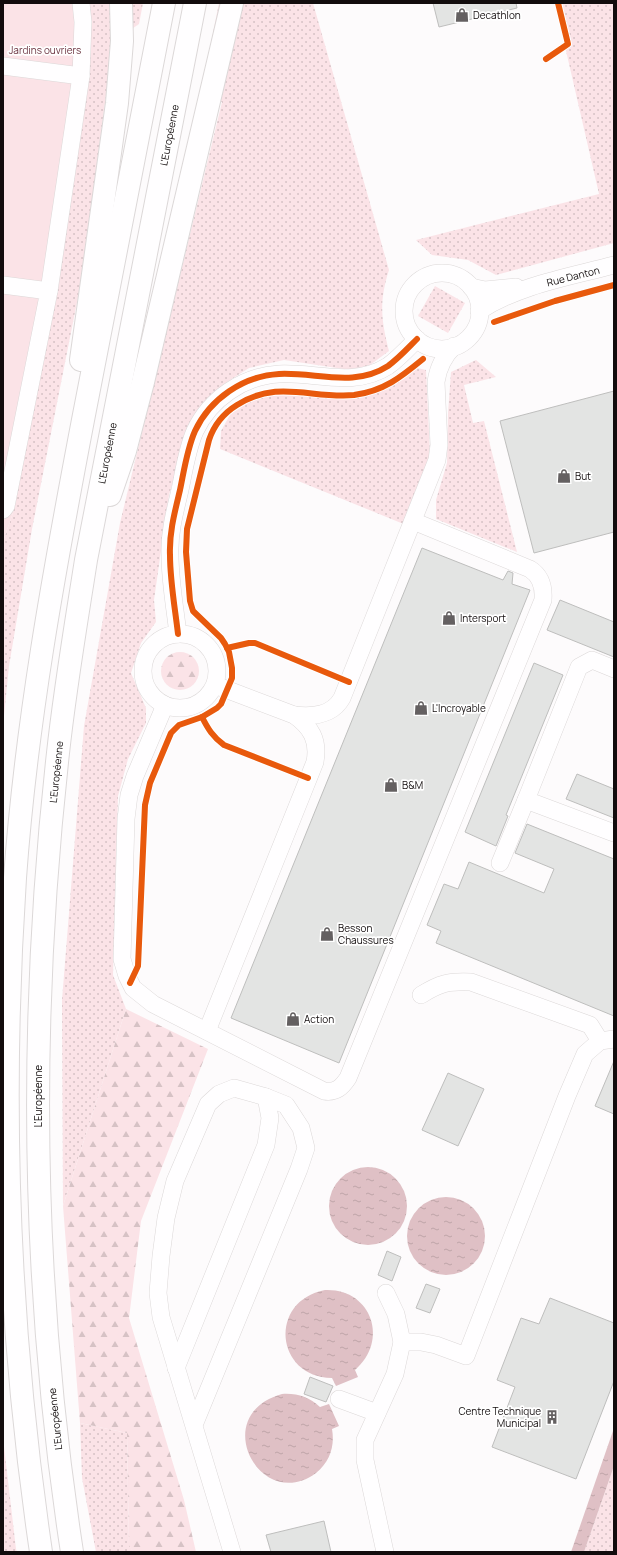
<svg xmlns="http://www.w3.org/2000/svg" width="617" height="1555" viewBox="0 0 617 1555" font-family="Manrope,sans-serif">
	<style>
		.grass { fill: url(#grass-dots) }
		.forest { fill: url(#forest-firs) }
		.garden { fill: #fbe3e7 }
		.water { fill: url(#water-ripples) }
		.building { fill: #e3e4e3; stroke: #bebebd }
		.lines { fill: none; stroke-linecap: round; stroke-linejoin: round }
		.minor-casing { stroke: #dcd8d8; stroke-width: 18 }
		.highway-casing { stroke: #dcd8d8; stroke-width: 24 }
		.minor { stroke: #fffeff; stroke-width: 17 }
		.highway { stroke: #fffeff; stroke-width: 22 }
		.cycleway-casing { stroke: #fff; stroke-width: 8 }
		.cycleway { stroke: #e8590c; stroke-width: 6 }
		.labels { text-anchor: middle; stroke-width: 3.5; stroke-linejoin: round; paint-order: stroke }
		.poi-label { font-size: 10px; fill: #120c0d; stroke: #fff; text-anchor: start }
		.park-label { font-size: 10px; fill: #6a323f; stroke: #fff }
		.street-label { font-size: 10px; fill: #120c0d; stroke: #fff }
	</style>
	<defs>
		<pattern id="grass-dots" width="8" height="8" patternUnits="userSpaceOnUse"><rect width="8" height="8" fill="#fbe3e7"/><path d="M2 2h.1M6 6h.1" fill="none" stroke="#d6c2c5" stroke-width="1.8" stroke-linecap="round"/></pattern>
		<pattern id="forest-firs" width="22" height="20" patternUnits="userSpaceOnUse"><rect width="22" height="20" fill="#fbe3e7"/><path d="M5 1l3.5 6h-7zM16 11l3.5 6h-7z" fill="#d6c2c5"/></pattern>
		<pattern id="water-ripples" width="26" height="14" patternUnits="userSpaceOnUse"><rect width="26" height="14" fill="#dfc0c5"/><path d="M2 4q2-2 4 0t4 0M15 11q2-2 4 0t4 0" fill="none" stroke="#bea4a8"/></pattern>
	</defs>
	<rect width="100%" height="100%" fill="#fdfbfc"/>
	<g class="grass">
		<polygon points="88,3 143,3 139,24 113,42 82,277 32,529 9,666 3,726 3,541 13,513"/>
		<path d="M219,3H313L389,270C379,301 381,320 389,351L370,365L350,370L284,360L249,368L224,384L190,425L169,495L154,600L156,622L141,643L131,673L146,708V723L128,759L118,796L113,975L126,1009L63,1206L62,1000L84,726L120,523L222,102L200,97Z"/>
		<polygon points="555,3 614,3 614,243 496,275 468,260 432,255 416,240 599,194"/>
		<polygon points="435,286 465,303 448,333 418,316"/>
		<polygon points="476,360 496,377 464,385 473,423 484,421 517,552 436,519 436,500 447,463 448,413 451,372"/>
		<polygon points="409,366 426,370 430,454 423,485 406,525 220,449 221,431 232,411 259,395 290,389 345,393 371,391"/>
		<polygon points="80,1423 127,1433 129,1544 133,1552 96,1552 82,1478"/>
		<polygon points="3,1438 16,1549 17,1552 3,1552"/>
		<polygon points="614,1466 614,1552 584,1552"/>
	</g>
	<g class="forest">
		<circle cx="180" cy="671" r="19"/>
		<polygon points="126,1009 208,1049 141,1221 129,1318 184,1500 196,1552 133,1552 129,1545 127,1433 80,1423 63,1206"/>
	</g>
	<polygon class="garden" points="3,3 88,3 51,306 13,513 3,541"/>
	<g class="water">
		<circle cx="368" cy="1206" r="39"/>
		<circle cx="446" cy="1236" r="39"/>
		<path d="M325,1290C371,1288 390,1340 355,1370L358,1377L336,1386L332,1378C275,1377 268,1301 325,1290Z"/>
		<path d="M282,1394C297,1393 309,1397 320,1407L329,1404L339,1426L332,1429C335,1446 330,1462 316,1473C261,1514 207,1415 282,1394Z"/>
		<polygon points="614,1428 614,1466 584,1552 571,1552"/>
	</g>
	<g class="building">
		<polygon points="433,3 516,3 517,8 439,27"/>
		<polygon points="614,391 614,532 534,553 500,421"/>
		<polygon points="422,548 503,580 508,571 513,573 512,584 530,590 339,1063 231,1018"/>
		<polygon points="560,600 614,622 614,657 547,630"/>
		<polygon points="534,663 563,675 506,815 508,816 496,846 465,832"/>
		<polygon points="577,774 614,789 614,818 566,799"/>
		<polygon points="527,824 614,859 614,1016 436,943 441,931 427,925 444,884 458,889 469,862 544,893 554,869 515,853"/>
		<polygon points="614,1061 614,1114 595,1106"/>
		<polygon points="448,1073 484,1089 458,1146 422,1130"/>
		<polygon points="387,1251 401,1257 392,1281 378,1275"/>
		<polygon points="426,1284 440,1289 430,1313 416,1308"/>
		<polygon points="550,1298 614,1323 614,1381 576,1479 492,1447 515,1387 497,1380 521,1318 539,1324"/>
		<polygon points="310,1377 333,1386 326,1402 304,1394"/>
		<polygon points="324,1521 331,1552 271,1552 266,1535"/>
	</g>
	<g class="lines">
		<defs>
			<g id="minor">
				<polyline points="3,66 81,76"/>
				<circle cx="442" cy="311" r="38"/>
				<polyline points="3,285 49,291 6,506 3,510"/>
				<polyline points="471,287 485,290 516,287"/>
				<polyline points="49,291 81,76 83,22 81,3"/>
				<path d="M479,311C519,285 569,277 614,265"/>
				<circle cx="180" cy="671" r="37"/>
				<path d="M178,634C175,608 170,581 170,555C169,533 175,511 180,490C184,471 187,449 195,431C210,399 243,376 279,374C316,372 354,388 388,366C399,358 408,348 417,339"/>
				<polyline points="614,669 592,660 579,667 526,800 614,833"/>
				<path d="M165,705L135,776L129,795L126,819L122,959L127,976L133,988L153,1004L324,1091C336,1093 342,1087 348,1078L543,600C544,587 541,576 530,569L413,521"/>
				<path d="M294,715C312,717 332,716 342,698L437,460L439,445L436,382C438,367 444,356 454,346"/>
				<polyline points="500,863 526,800"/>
				<path d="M421,995C440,983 449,981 471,982L590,1025L600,1041"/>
				<path d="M207,1031L315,762C319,740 311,727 294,715L215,685"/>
				<polyline points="386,1293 396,1314 402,1342"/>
				<polyline points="176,1368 266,1145 270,1118 266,1097"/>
				<polyline points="339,1399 377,1413"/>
				<polyline points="194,1425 299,1169 306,1148 301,1128 286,1105 266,1097 234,1088 219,1094 208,1104 175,1181 166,1218 161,1256 158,1293 161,1317 232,1552"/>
				<polyline points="385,1552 365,1460 365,1440 395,1374 402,1342 421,1342 436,1345 466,1356 567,1096 585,1054 600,1041 614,1039"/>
			</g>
			<g id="highway">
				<polyline points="81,360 117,103 122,41 121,3"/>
				<polyline points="110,495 125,451 143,382 232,3"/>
				<path d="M41,1552C8,1329 0,1103 15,878C26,724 54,572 83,420C110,281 137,142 164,3"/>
				<path d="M72,1552C31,1286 28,1021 58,753C65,688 76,624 86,560L195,3"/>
			</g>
		</defs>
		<use href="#minor" class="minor-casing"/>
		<use href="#highway" class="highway-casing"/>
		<use href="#minor" class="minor"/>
		<use href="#highway" class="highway"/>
		<defs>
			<g id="cycleway">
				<polyline points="546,59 568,44 558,3"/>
				<polyline points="494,322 555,301 614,285"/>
				<path d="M178,634C175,608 170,581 170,555C169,533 175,511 180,490C184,471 187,449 195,431C210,399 243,376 279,374C316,372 354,388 388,366C399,358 408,348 417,339"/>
				<polyline points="227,648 249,643 255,643 349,682"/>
				<path d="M202,717C208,729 213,737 224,745L308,778"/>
				<path d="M130,983L138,966L145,805L150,783L171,733L179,725L202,717L217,708L221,704L232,678V668L229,652L225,644L221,638L193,611L190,601L186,552L187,529L209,440C214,425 224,413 237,405C278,379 311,399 354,395C384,391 401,377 423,359"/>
			</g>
		</defs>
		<use href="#cycleway" class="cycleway-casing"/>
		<use href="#cycleway" class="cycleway"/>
	</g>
	<defs>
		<symbol id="shop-bare" viewBox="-9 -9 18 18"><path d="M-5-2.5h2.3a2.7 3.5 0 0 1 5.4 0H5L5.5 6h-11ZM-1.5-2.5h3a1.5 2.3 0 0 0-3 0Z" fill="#646061" stroke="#fff" stroke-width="2.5" paint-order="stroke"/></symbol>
		<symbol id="building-bare" viewBox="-9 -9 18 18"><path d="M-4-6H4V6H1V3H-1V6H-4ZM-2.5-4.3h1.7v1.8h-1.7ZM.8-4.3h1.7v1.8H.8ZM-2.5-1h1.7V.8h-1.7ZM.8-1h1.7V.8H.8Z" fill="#646061" stroke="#fff" stroke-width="2.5" paint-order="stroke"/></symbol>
	</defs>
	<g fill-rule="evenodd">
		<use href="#shop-bare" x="452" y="5" width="20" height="20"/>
		<use href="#shop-bare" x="554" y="466" width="20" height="20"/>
		<use href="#shop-bare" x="439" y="608" width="20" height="20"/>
		<use href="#shop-bare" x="411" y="698" width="20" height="20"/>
		<use href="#shop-bare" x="381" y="775" width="20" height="20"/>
		<use href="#shop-bare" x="317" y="924" width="20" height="20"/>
		<use href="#shop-bare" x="283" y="1009" width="20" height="20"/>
		<use href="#building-bare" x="542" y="1407" width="20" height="20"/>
	</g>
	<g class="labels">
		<g class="poi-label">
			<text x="473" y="19">Decathlon</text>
			<text x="575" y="480">But</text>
			<text x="460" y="622">Intersport</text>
			<text x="432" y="712">L'Incroyable</text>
			<text x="402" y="789">B&amp;M</text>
			<text x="338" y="932">Besson<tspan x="338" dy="12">Chaussures</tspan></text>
			<text x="304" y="1023">Action</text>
			<text x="541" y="1415" text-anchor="end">Centre Technique<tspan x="541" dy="12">Municipal</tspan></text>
		</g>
		<g class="park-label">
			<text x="45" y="54">Jardins ouvriers</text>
		</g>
		<g class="street-label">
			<text transform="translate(169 135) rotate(-79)" y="4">L'Européenne</text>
			<text transform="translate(573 276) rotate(-14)" y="4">Rue Danton</text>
			<text transform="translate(107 453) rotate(-79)" y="4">L'Européenne</text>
			<text transform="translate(56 772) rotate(-84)" y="4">L'Européenne</text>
			<text transform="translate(38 1096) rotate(-90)" y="4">L'Européenne</text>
			<text transform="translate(55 1419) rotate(-96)" y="4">L'Européenne</text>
		</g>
	</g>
	<rect width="617" height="1555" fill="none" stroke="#120c0d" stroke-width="8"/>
</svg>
